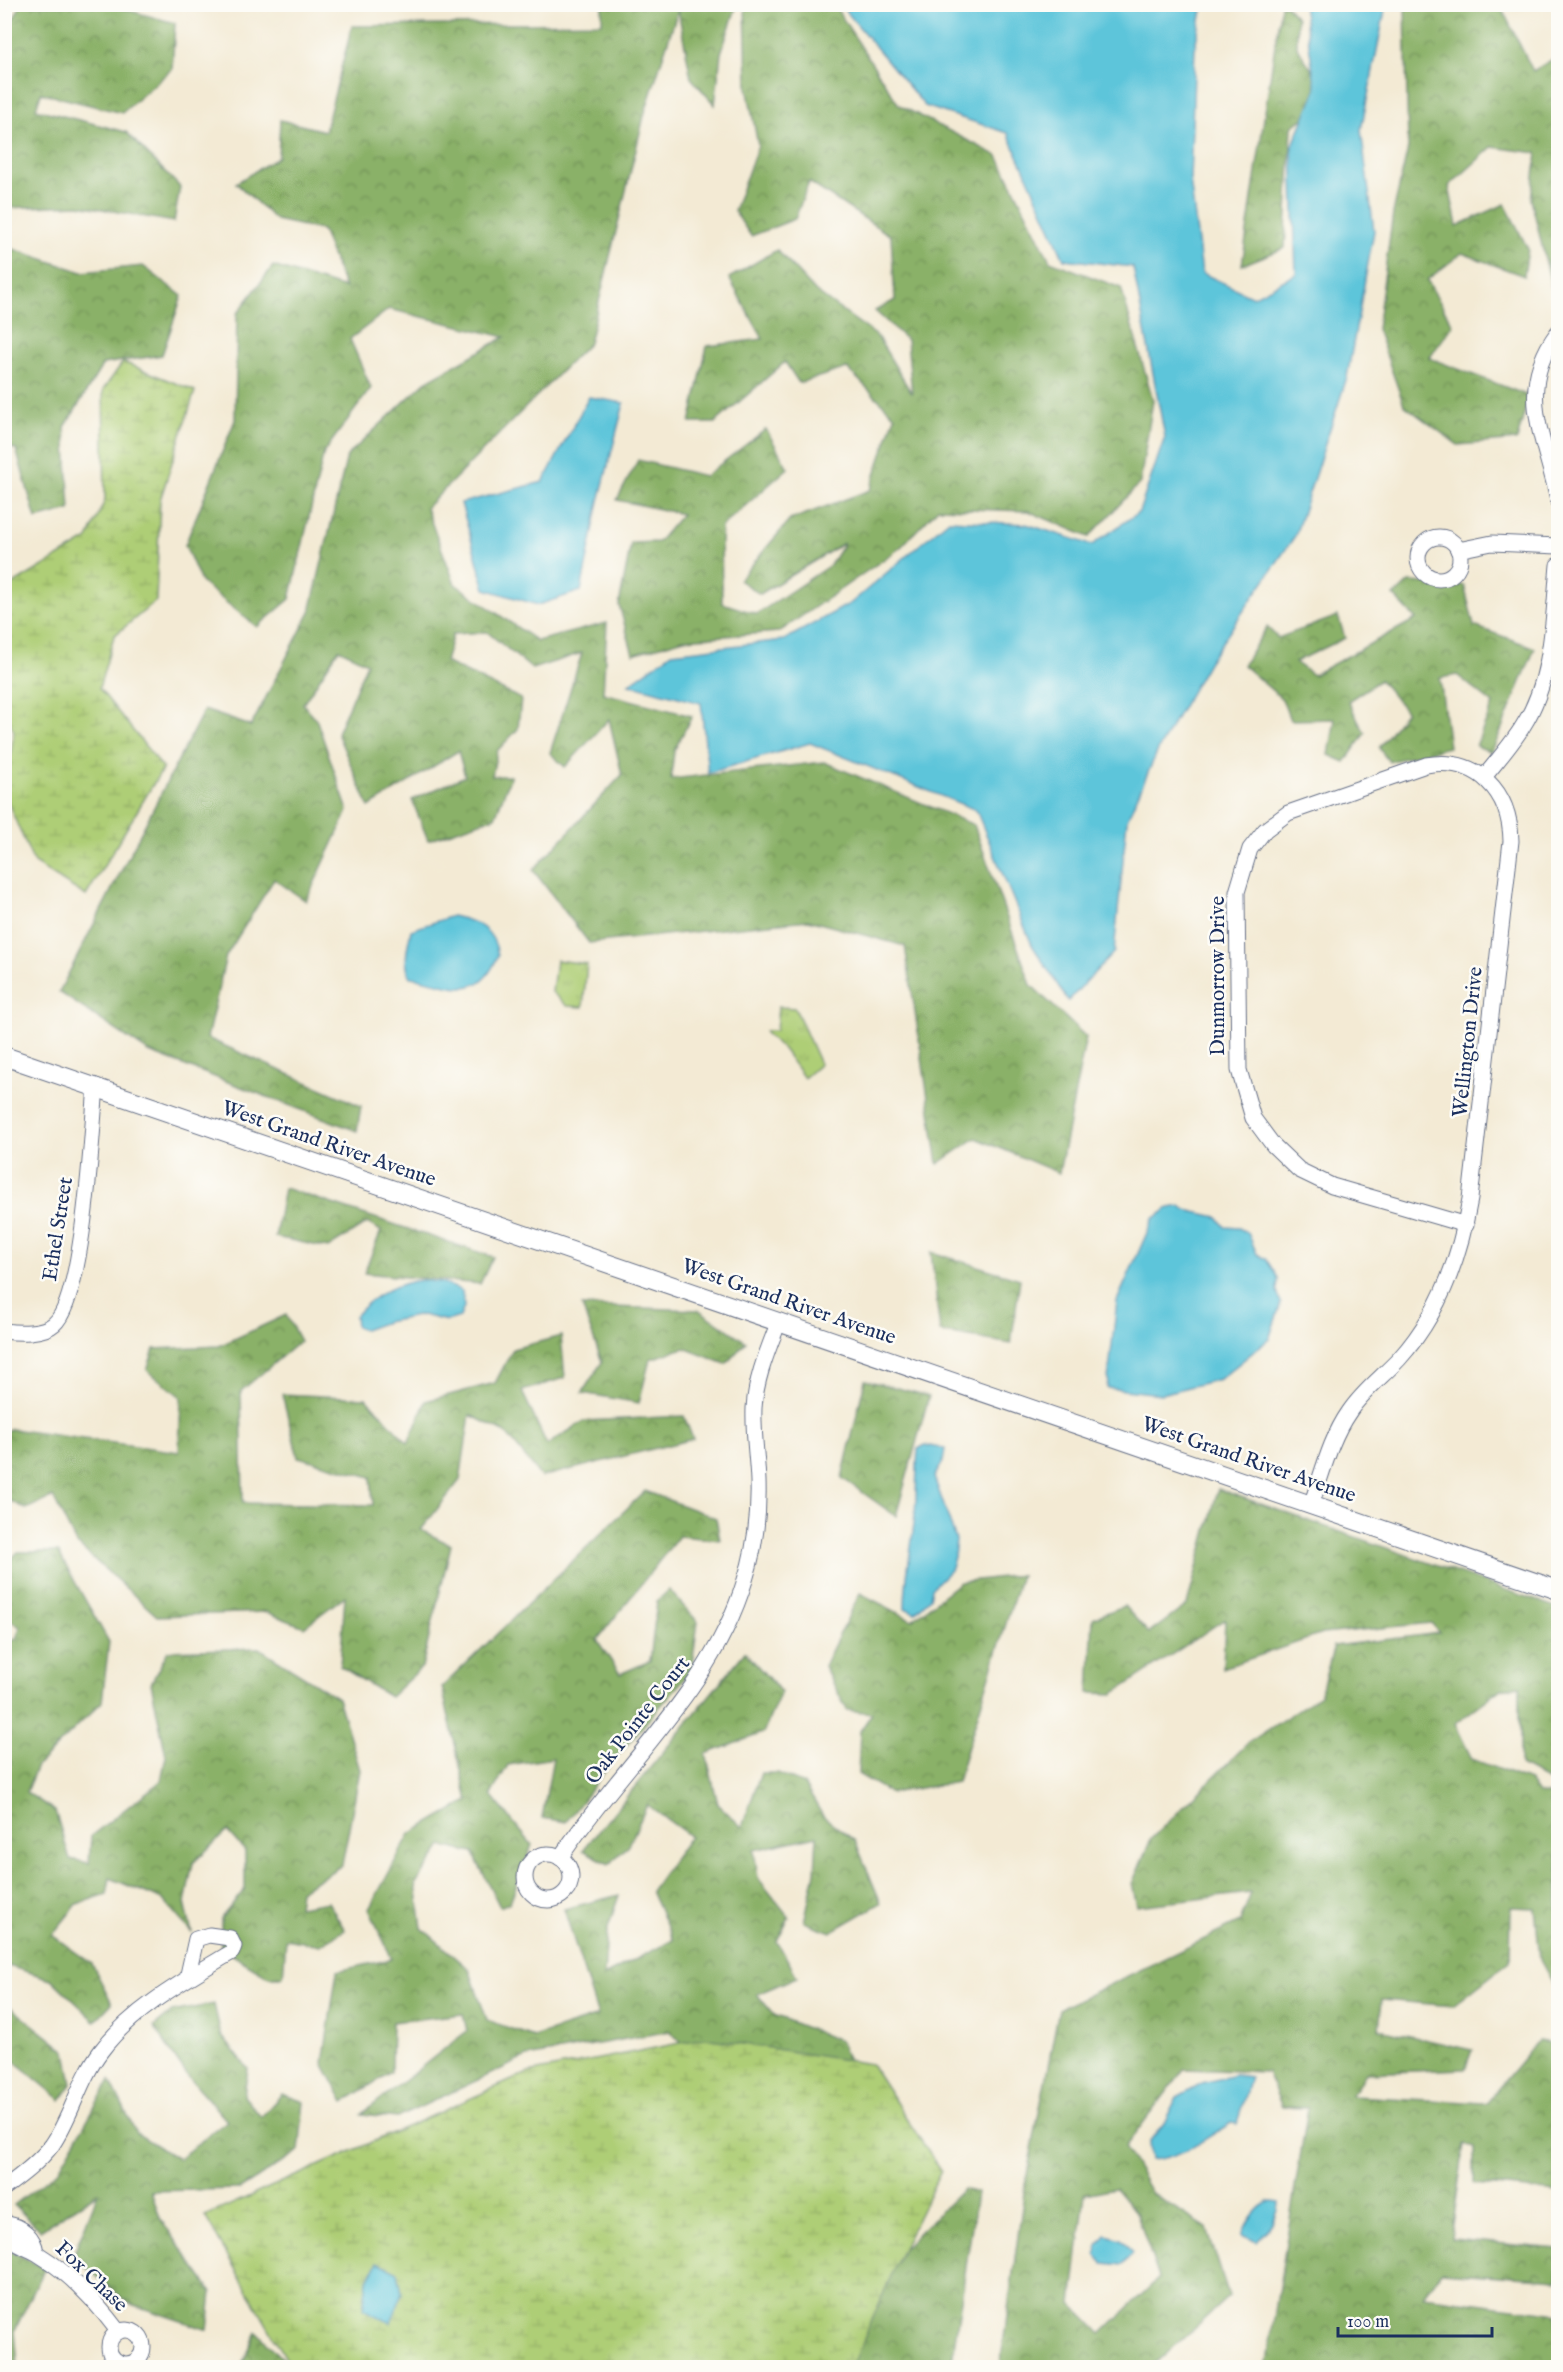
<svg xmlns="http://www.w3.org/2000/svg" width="1563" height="2372" viewBox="0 0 1563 2372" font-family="'IM FELL English',serif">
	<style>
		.forest { fill: url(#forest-crowns); stroke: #527062; stroke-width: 1.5; fill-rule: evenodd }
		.wetland { fill: url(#wetland-marsh); stroke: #647e6a; stroke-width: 1.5 }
		.park { fill: url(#park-tufts); stroke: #647e6a; stroke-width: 1.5 }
		.water { fill: #5dc5da; stroke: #3c7a9c; stroke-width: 1.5 }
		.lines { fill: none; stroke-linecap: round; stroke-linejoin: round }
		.minor-casing { stroke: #677087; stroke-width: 17 }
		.major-casing { stroke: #677087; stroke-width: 20 }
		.minor { stroke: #fff; stroke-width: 15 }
		.major { stroke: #fff; stroke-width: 18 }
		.labels { text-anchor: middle; stroke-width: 5; stroke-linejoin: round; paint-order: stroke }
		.street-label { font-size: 21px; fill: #1b2f5e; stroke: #fdfcf7 }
	</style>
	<defs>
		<pattern id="forest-crowns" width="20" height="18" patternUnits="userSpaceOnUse" patternTransform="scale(1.5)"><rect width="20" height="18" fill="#8ab167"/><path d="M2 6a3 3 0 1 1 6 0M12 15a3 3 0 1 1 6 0" fill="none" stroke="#709058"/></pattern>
		<pattern id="wetland-marsh" width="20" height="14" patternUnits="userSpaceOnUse" patternTransform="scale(1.5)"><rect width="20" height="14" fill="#aece76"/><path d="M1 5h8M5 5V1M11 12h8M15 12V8" fill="none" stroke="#95b168"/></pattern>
		<pattern id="park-tufts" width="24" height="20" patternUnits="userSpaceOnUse" patternTransform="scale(1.5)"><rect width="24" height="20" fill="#aece76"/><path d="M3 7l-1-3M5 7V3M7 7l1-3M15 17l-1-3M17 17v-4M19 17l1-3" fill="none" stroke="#95b168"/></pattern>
	</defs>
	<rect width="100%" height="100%" fill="#fdfcf7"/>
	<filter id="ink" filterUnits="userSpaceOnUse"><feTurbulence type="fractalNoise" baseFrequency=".0167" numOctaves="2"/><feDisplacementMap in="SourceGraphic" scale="12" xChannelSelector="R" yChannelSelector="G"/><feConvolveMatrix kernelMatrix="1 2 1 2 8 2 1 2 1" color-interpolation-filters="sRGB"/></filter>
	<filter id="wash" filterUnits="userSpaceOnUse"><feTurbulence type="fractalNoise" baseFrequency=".008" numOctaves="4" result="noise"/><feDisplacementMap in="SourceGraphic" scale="24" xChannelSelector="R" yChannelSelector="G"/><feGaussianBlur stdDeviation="1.35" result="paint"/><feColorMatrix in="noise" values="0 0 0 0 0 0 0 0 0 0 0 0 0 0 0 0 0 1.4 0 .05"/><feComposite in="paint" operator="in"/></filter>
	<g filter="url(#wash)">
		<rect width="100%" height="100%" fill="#f3ead4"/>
		<g class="forest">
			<polygon points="21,5 109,5 175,23 172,69 122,113 41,93 36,109 126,132 180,187 174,222 79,205 5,208 5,35"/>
			<polygon points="602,5 737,5 721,53 715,105 691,78 678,10 645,112 589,343 426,508 455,584 537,641 607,623 603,693 692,716 674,751 671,779 824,762 974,825 1031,985 1086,1037 1059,1173 976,1138 938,1164 905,946 808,920 589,943 533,870 622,775 609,719 565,767 550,753 582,653 532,669 487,632 453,634 445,662 521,699 518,729 497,751 492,776 511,776 495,817 428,840 412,800 465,776 458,751 369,807 337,733 367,663 339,649 303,704 317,721 348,811 306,901 274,879 226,956 207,1038 361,1106 357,1131 149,1052 59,992 204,710 251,726 310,612 347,456 425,382 505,337 389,309 350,339 371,388 324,452 290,599 257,627 201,582 185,545 235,420 237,314 273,266 345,288 322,230 276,220 236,183 278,157 280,120 325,131 352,26 602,23"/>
			<polygon points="745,5 834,5 899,105 998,156 1050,261 1121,288 1153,400 1140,483 1089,537 1028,511 938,508 900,548 779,632 684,639 633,654 619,605 631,543 658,542 682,514 617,500 638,460 705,476 766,429 788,468 721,527 722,603 757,614 830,565 844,543 760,594 739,580 790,520 870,490 895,416 847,368 799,383 785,362 715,423 690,423 707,346 763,339 729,278 777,250 816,292 877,336 912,394 907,340 875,311 895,300 891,236 809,182 795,219 751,236 734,211 758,145 747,87"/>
			<polygon points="1281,5 1286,5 1297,18 1297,47 1330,98 1292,127 1285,248 1242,265"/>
			<polygon points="1405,5 1500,5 1533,71 1558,56 1558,292 1553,293 1531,199 1537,153 1492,147 1449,186 1457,226 1505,204 1528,249 1524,276 1462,253 1427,280 1453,325 1429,358 1529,396 1517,440 1458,445 1404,405 1377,329 1393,213 1408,148"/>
			<polygon points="4,246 82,272 143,266 182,296 162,355 103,364 65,427 70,510 36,519 16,449 5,446"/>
			<polygon points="1409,582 1464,585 1474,626 1535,648 1492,752 1476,746 1493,704 1457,675 1440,678 1449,747 1389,762 1379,748 1406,711 1380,680 1348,701 1365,733 1345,762 1329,755 1335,719 1290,720 1282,699 1243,665 1267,627 1278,638 1338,616 1345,638 1295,662 1313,675 1416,619 1394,596"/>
			<polygon points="284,1188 493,1257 480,1284 364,1273 381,1231 367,1223 328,1248 275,1237"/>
			<polygon points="931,1252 1020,1279 1011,1344 940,1332"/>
			<polygon points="582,1306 699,1310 746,1342 726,1364 684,1348 650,1359 639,1403 582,1393 602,1362"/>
			<polygon points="286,1315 300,1341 241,1391 243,1503 373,1505 371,1477 298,1457 282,1394 366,1398 408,1443 426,1401 495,1383 513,1349 561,1336 565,1378 522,1391 547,1445 584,1421 684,1416 693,1439 541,1477 506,1433 470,1415 460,1480 421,1530 451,1545 422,1667 390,1697 340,1666 345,1596 304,1627 266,1612 157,1616 76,1543 53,1497 26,1509 5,1498 5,1431 11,1429 179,1452 181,1397 147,1370 154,1349 219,1346"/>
			<polygon points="865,1380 929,1396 896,1516 842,1478"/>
			<path d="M1218,1489L1558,1608V1781H1549L1520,1765V1686L1501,1689L1455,1724L1472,1759L1529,1781L1538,1794L1558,1795V1979L1554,1985L1540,1960L1535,1908L1511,1907L1510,1961L1453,2006L1382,2000L1379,2029L1472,2050L1465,2069L1366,2073L1351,2096L1486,2103L1538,2041L1558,2044V2192L1474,2184V2148L1464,2145L1451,2239L1558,2249V2280L1441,2272L1424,2296L1558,2314V2367H1266L1308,2108L1282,2107L1267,2072L1184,2069L1125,2147L1152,2194L1207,2228L1229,2296L1152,2367H1000L1025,2185L1059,2009L1240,1922L1251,1893L1137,1906L1132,1884L1151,1839L1248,1743L1320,1695L1334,1646L1440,1633L1431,1623L1322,1634L1223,1668L1225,1619L1113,1694L1089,1693L1093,1618L1124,1606L1149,1633L1187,1605ZM1115,2188L1137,2214L1159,2278L1101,2334L1072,2304L1085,2194Z"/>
			<polygon points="645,1491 716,1518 720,1540 679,1536 597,1640 620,1674 650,1661 657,1601 669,1590 698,1622 691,1671 612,1762 566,1822 542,1818 553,1758 508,1765 491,1795 532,1845 510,1902 500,1907 473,1853 442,1846 416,1884 422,1928 469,1969 487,2020 534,2037 598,2016 564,1909 619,1895 607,1931 604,1976 673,1940 651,1891 690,1836 647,1805 629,1845 609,1864 583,1850 745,1652 781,1692 763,1733 706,1754 718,1804 742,1827 761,1773 778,1773 804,1784 823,1816 855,1841 881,1903 831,1932 804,1922 815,1872 817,1836 754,1850 758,1878 789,1917 777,1941 797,1977 757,1994 774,2015 840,2041 868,2112 716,2079 670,2031 527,2057 397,2118 362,2114 467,2031 463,2014 392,2022 391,2072 344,2102 323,2063 337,1971 392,1959 369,1909 410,1834 468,1801 442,1687"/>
			<polygon points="18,1552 58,1552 109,1642 102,1702 37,1766 26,1792 55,1811 70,1859 89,1863 91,1836 161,1781 166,1756 151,1683 168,1651 259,1648 338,1698 360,1770 342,1865 300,1891 298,1907 328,1902 345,1930 320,1945 286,1939 283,1977 269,1977 221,1948 221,1918 245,1889 245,1851 227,1831 193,1863 185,1903 192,1933 163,1900 110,1878 107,1894 77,1904 52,1935 92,1964 112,2003 95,2021 51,1979 5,1965 4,1642 16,1639 20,1627 5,1617 5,1565"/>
			<polygon points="1021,1575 957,1782 890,1793 858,1774 860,1731 872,1713 847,1710 824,1666 860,1593 912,1620 960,1582"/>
			<polygon points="4,2002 66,2051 72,2084 61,2100 14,2061 5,2062"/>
			<polygon points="214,2004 221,2035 248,2069 244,2096 261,2117 282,2094 304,2102 299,2151 240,2189 151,2191 160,2218 212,2292 208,2330 128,2303 73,2256 98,2193 40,2230 14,2205 58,2171 110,2080 136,2133 178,2159 227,2121 187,2075 154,2027 172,2012"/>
			<polygon points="963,2189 977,2193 951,2367 848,2368 850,2300"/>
			<polygon points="4,2248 45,2268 15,2330 18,2367 5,2367"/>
			<polygon points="257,2332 291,2367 240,2368"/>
		</g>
		<g class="wetland">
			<polygon points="123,362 195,391 160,500 156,601 114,636 99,688 163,768 86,896 34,863 5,796 14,731 5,714 5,589 88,539 105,500 103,390"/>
			<polygon points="705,2038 871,2064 941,2171 905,2243 852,2367 291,2367 205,2216 528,2073"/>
		</g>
		<g class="park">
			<polygon points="556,960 587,964 583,1007 567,1006 552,992"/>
			<polygon points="778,1007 795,1008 820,1064 804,1078 783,1049 765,1033 765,1031 776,1031"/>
		</g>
		<g class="water">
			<polygon points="844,5 1203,5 1195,47 1190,179 1202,273 1253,297 1296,274 1292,147 1316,90 1303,5 1386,5 1361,130 1374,231 1347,377 1295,536 1209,661 1158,750 1127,820 1114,952 1068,1001 1032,945 976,810 810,743 708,773 701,703 629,684 672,653 784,640 851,603 949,520 1026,524 1092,545 1139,512 1165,437 1133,267 1064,259 1008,133 925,106 845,10"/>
			<polygon points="589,397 624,403 599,501 581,591 538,605 485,589 461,503 543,482"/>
			<path d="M452,916C476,921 494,928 498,955C480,1005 448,983 411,977C402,964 408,945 411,930Z"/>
			<polygon points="1181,1206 1186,1210 1217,1217 1225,1227 1239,1228 1248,1233 1257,1254 1266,1259 1278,1278 1277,1291 1281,1303 1269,1339 1220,1379 1161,1394 1107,1388 1117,1301 1153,1219 1169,1208"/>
			<path d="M423,1280L444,1283L462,1291L464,1307L460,1317L447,1321L422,1315L386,1322L364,1330L356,1327L355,1316C372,1296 398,1282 423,1280Z"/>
			<path d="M925,1445L945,1449L943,1462L934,1477L956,1540L954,1557L950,1570L932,1588L930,1598L915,1613L905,1608C905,1576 912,1546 915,1514C917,1492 916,1471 918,1449Z"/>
			<path d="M1235,2075L1250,2077L1237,2124L1231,2123C1206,2138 1182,2158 1151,2160L1149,2142L1164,2123L1177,2097L1202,2083Z"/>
			<path d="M1271,2201L1279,2202C1279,2218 1267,2230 1257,2242L1242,2235C1247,2221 1257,2206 1271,2201Z"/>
			<polygon points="1106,2235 1121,2239 1132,2253 1123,2265 1103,2263 1096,2255 1097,2246"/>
			<polygon points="378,2262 398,2272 402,2293 391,2323 363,2309 367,2281"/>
		</g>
	</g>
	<g filter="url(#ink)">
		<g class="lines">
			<defs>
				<g id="minor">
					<path d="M1558,332C1514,391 1546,439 1558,500"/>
					<circle cx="1439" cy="558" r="21"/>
					<polyline points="1458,550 1492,543 1558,546"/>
					<path d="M1484,777C1497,761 1512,744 1523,726C1553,679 1553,619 1558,565"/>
					<path d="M4,1331C18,1333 43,1334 54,1324C84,1299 92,1130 96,1086"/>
					<path d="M1311,1505C1322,1475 1330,1439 1349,1412C1362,1392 1382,1377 1399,1359C1439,1315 1460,1257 1470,1199L1511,841C1510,792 1478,756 1426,765L1288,813L1265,830L1250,849L1237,892L1239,1070L1253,1118L1273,1145L1299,1170L1332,1186L1466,1225"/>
					<circle cx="548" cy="1877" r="23"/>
					<path d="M560,1858C621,1765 712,1690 745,1580C755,1549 759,1513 758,1481C757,1456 753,1433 754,1408C756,1377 768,1350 779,1321"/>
					<path d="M4,2188C22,2175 39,2162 52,2145C72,2116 79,2080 101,2051C133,2008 187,1979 232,1952L234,1946L230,1938L209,1935L196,1939L187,1979"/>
					<path d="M4,2220C9,2226 5,2228 8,2233C14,2246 29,2248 38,2254C68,2272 97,2303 118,2331"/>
					<path d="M7,2224C22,2226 34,2237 36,2252"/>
					<circle cx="126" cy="2347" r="17"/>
				</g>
				<polyline id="major" points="4,1056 1558,1590"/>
			</defs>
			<use href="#minor" class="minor-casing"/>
			<use href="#major" class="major-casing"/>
			<use href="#minor" class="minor"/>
			<use href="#major" class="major"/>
		</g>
	</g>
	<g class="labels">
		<g class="street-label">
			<text transform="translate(1217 976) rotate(-90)" y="7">Dunmorrow Drive</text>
			<text transform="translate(1467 1042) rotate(-84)" y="7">Wellington Drive</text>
			<text transform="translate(329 1143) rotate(19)" y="7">West Grand River Avenue</text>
			<text transform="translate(57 1229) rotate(-81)" y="7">Ethel Street</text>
			<text transform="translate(789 1301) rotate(19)" y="7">West Grand River Avenue</text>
			<text transform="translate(1249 1459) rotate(19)" y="7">West Grand River Avenue</text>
			<text transform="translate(637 1720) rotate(-52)" y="7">Oak Pointe Court</text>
			<text transform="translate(92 2276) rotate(44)" y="7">Fox Chase</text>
		</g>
	</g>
	<rect width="1563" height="2372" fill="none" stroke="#fdfcf7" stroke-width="24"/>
	<path d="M1338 2327v9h154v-9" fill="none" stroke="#1b2f5e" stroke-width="3"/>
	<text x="1347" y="2327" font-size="18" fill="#1b2f5e" stroke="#fdfcf7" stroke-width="4.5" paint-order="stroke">100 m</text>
</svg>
